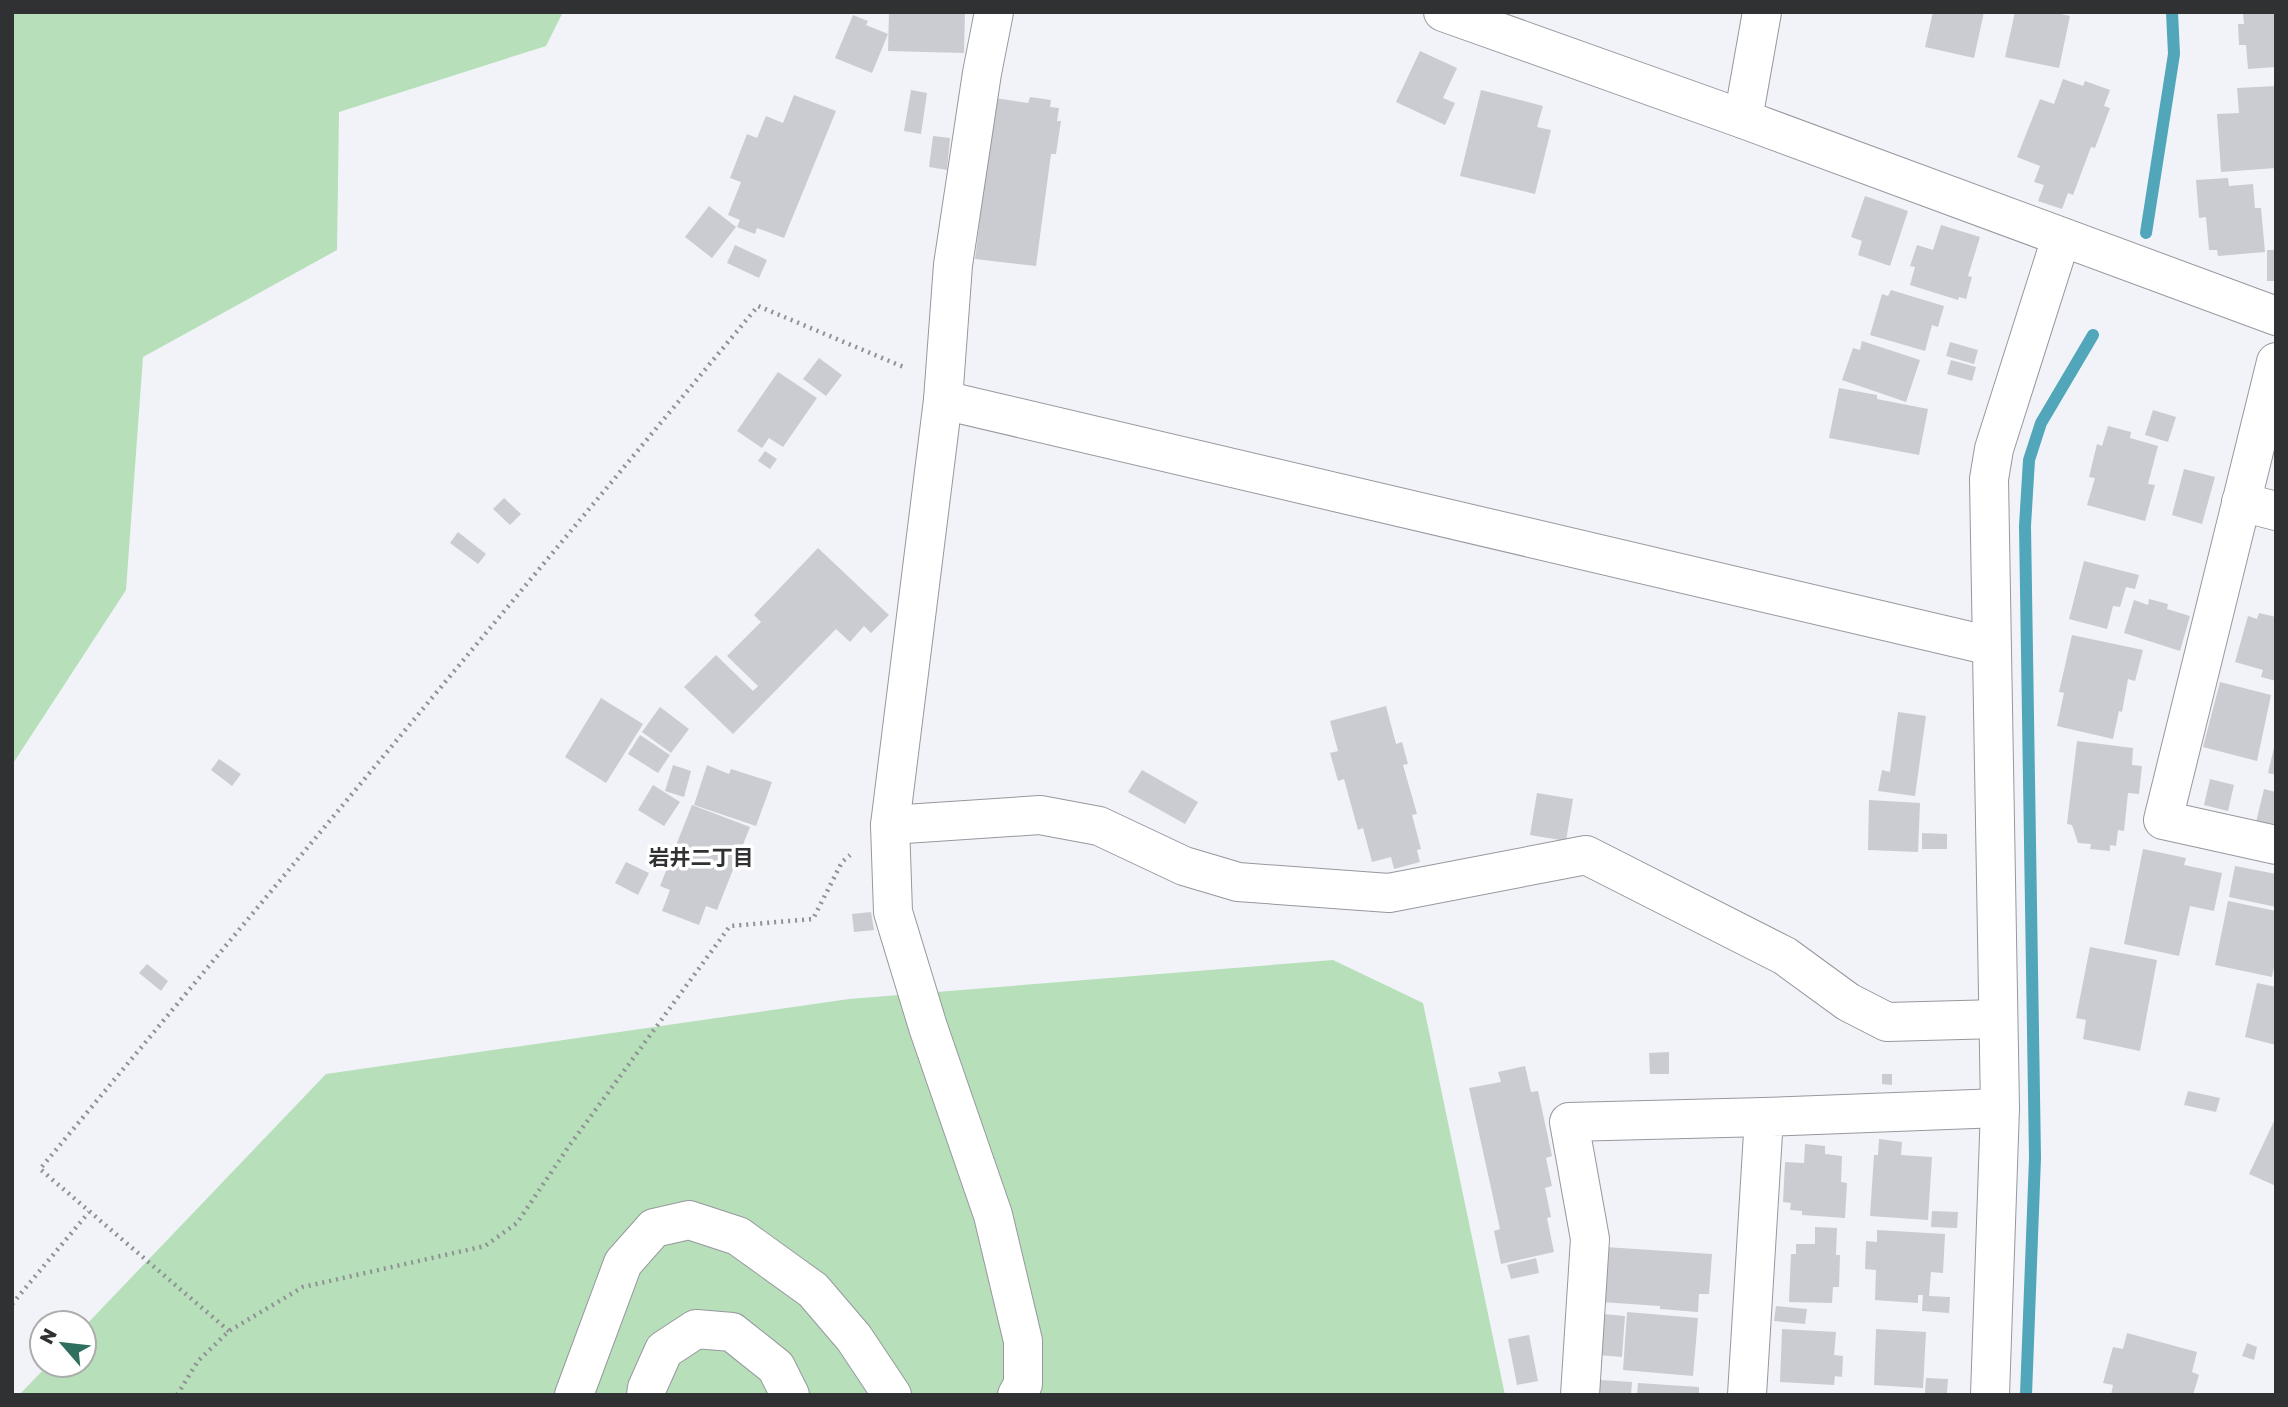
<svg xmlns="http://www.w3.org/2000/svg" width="2288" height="1407" viewBox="0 0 2288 1407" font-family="'Golos Text','Noto Sans JP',sans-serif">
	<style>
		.green { fill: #b7dfba }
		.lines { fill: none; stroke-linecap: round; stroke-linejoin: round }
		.stream { stroke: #51a6b9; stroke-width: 12 }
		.building { fill: #caccd2 }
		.street-casing { stroke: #96989e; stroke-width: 40 }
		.path { stroke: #909195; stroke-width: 4.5; stroke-dasharray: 2 5; stroke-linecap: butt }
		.street { stroke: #fff; stroke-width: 38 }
		.labels { text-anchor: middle; stroke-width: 7; stroke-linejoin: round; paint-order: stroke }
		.neighbourhood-label { font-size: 21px; font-weight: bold; fill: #303133; stroke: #fff }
	</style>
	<rect width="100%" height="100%" fill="#f1f3f9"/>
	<g class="green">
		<polygon points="12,12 563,12 546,46 339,112 337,250 143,357 126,590 12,765"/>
		<polygon points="1333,960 1423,1003 1505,1395 19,1395 48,1365 84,1365 84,1327 326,1074 849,999"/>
	</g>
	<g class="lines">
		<g class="stream">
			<polyline points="2146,233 2174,54 2172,12"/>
			<polyline points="2026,1395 2035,1158 2025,526 2029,460 2041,423 2093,335"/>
		</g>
	</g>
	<g class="building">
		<polygon points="889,12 965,12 964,53 888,51"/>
		<polygon points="1933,12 1984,12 1974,58 1925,47"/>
		<polygon points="2015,12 2051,12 2070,16 2059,68 2005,57"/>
		<polygon points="2276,12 2276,67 2248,69 2246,45 2239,45 2238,24 2244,24 2243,13"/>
		<polygon points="853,15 868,21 866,25 888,34 872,73 835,58"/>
		<polygon points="1420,51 1457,68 1443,98 1455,103 1445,125 1396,102"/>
		<polygon points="2063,79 2083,86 2085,81 2110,90 2104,106 2110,108 2095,148 2091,147 2073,195 2068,193 2062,209 2038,201 2044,185 2034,182 2040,166 2017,157 2040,99 2054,104"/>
		<polygon points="2276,86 2276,168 2221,172 2217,114 2239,113 2237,88"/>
		<polygon points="911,90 927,93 921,134 904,131"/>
		<polygon points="1481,90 1543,106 1537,127 1551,130 1535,194 1460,176"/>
		<polygon points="794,95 836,111 784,238 757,228 755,234 737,227 740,220 728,215 741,182 730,178 747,134 757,138 766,116 783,123"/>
		<polygon points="1030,97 1051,100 1050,107 1059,108 1057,121 1061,121 1056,154 1051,154 1036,266 975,259 995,98 1028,103"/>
		<polygon points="933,136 950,138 947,170 929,167"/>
		<polygon points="2228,178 2229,186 2253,184 2255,208 2261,208 2265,252 2218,256 2217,250 2209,250 2206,217 2199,218 2196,180"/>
		<polygon points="1865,196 1908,211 1890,266 1858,255 1862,241 1851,237"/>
		<polygon points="709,206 736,227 712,258 685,237"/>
		<polygon points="1941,225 1980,237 1968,276 1972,277 1966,299 1959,297 1958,300 1910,285 1915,267 1910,266 1917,245 1933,250"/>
		<polygon points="735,245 767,260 759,278 727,263"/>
		<rect x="2267" y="250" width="9" height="31"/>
		<polygon points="1891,290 1944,306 1938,327 1932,325 1925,351 1870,335 1882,294 1888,296"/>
		<polygon points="1862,341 1920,360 1906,402 1842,380 1853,348 1860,350"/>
		<polygon points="1950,342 1978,350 1974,364 1946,356"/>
		<polygon points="819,358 842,375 826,396 803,379"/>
		<polygon points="1951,360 1976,367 1972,381 1947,374"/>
		<polygon points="778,372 817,398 783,447 769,438 762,448 737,431"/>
		<polygon points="1839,388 1877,395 1877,399 1928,409 1919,455 1829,438"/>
		<polygon points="2153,410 2176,417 2168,442 2145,435"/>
		<polygon points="2108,426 2131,432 2130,438 2158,446 2148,484 2155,485 2145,521 2087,505 2095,478 2089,477 2097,444 2102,446"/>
		<polygon points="765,451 777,459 770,469 758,461"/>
		<polygon points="2184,469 2215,477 2202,524 2172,515"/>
		<polygon points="504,498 521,514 510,525 493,509"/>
		<polygon points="458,532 486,554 478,564 450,543"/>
		<polygon points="818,548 889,615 871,633 864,626 850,642 836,629 733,734 684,687 716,655 753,691 758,686 727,656 761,622 754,615"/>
		<polygon points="2084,561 2139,575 2135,589 2126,587 2120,607 2113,606 2107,629 2069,619"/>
		<polygon points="2149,599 2168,604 2167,609 2190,616 2180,651 2124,633 2134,600 2148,605"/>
		<polygon points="2259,613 2276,617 2276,681 2261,677 2263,670 2235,662 2248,616 2257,619"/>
		<polygon points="2072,635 2143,650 2135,681 2128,679 2122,712 2119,711 2113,739 2057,726 2064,693 2059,692"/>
		<polygon points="2220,682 2271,695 2257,761 2203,747"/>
		<polygon points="601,698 643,724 606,783 565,757"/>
		<polygon points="1386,706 1396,744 1402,742 1408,764 1403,765 1417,814 1412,815 1421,849 1417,850 1420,862 1394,869 1391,857 1372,862 1363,828 1358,830 1344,779 1338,781 1330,753 1338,751 1330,721"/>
		<polygon points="660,707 689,729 671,753 642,732"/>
		<polygon points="1898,712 1926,716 1915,796 1878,791 1882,770 1890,772"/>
		<polygon points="640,735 670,755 658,773 628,754"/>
		<polygon points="2077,741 2133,748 2132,765 2142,766 2139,794 2128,793 2124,831 2118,830 2116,846 2110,845 2110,851 2090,849 2091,844 2078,843 2072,825 2067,824"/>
		<polygon points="2275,743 2276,743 2276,775 2268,773"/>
		<polygon points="219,759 241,774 232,786 211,770"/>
		<polygon points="673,765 691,771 684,797 665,791"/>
		<polygon points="707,765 729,774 731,769 772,782 756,826 694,805"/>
		<polygon points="1142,770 1198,802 1185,824 1128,792"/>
		<polygon points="2210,779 2234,785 2228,811 2204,805"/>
		<polygon points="653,785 680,802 664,826 638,810"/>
		<polygon points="2264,789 2276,792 2276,827 2256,822"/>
		<polygon points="1537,793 1573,799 1566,841 1530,835"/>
		<polygon points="1869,800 1920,803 1918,852 1868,850"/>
		<polygon points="692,805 750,827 717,910 706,906 699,925 662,911 670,890 660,886"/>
		<polygon points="1922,833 1947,834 1947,849 1922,849"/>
		<polygon points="2143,849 2186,858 2184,865 2222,873 2214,911 2190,906 2179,956 2124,944"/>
		<polygon points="626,862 649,873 638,895 615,883"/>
		<polygon points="2235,866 2276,874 2276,907 2229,897"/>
		<polygon points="2228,901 2276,911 2276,958 2272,977 2215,965"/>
		<polygon points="871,912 874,930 854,932 852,914"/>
		<polygon points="2090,947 2157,960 2140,1051 2083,1039 2086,1020 2076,1018"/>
		<polygon points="147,964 168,981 161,991 139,973"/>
		<polygon points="2257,983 2276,987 2276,1045 2245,1037"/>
		<polygon points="1669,1052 1669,1074 1650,1074 1649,1053"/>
		<polygon points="1525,1066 1531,1092 1538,1091 1552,1156 1546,1158 1552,1186 1545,1188 1551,1217 1547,1218 1554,1252 1501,1264 1494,1231 1500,1229 1469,1088 1501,1082 1498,1072"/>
		<polygon points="1882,1074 1892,1074 1892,1085 1882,1084"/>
		<polygon points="2188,1091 2220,1098 2216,1112 2184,1105"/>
		<polygon points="2276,1117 2276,1186 2249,1174"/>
		<polygon points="1879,1139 1902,1142 1901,1155 1932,1157 1928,1220 1870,1216 1874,1155 1878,1155"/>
		<polygon points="1805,1144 1825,1146 1825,1154 1842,1156 1841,1182 1847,1183 1845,1218 1802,1215 1802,1211 1790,1210 1791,1203 1783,1202 1785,1162 1804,1163"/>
		<polygon points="1932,1211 1958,1212 1957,1228 1931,1227"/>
		<polygon points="1815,1227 1837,1228 1836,1255 1840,1255 1839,1287 1833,1287 1832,1303 1789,1302 1791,1254 1796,1254 1796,1244 1815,1244"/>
		<polygon points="1877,1230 1945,1234 1943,1273 1931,1272 1929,1296 1950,1297 1949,1313 1922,1311 1923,1295 1918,1295 1918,1303 1875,1300 1876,1270 1865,1269 1866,1241 1877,1242"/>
		<polygon points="1605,1247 1712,1254 1709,1294 1699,1294 1698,1312 1660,1309 1660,1306 1601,1302"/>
		<polygon points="1536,1258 1539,1273 1511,1279 1507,1265"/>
		<polygon points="1776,1306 1807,1309 1805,1324 1774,1321"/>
		<polygon points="1627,1312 1698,1318 1693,1376 1623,1370"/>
		<polygon points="1603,1314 1625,1316 1622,1357 1599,1355"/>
		<polygon points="1782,1329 1836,1332 1834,1355 1843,1356 1842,1377 1835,1376 1834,1385 1780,1382"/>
		<polygon points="1876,1329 1926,1332 1923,1388 1874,1385"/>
		<polygon points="2127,1333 2197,1352 2192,1372 2199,1375 2193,1395 2111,1395 2113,1385 2103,1383 2113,1347 2123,1349"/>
		<polygon points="1529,1335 1538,1381 1517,1385 1508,1339"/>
		<polygon points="2247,1343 2257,1347 2254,1360 2242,1356"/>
		<polygon points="1926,1378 1948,1379 1947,1393 1925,1393"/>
		<polygon points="1600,1380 1632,1382 1631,1395 1599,1395"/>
		<polygon points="1638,1383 1699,1387 1699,1395 1637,1395"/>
	</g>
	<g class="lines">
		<defs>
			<g id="street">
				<polyline points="994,12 982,73 953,265 943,400 890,825 893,912 928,1027 993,1215 1023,1341 1023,1384 1017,1395"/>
				<polyline points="1443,12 1743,119 2276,316"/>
				<polyline points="1743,119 1762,12"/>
				<polyline points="2276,362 2163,820 2276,845"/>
				<polyline points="943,400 1991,646"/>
				<polyline points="2241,502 2276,511"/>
				<polyline points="890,825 1040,815 1099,826 1184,866 1238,882 1389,893 1586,855 1785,956 1848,1002 1887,1022 1998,1019"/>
				<polyline points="574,1395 623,1263 654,1228 689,1220 738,1236 813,1290 854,1338 892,1395"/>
				<polyline points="646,1395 647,1388 664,1350 696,1329 732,1332 776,1367 790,1395"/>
				<polyline points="1580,1395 1590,1239 1569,1122 1764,1117"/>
				<polyline points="1747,1395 1764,1117 2000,1108"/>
				<polyline points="1990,1395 2000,1108 1989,479 1994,449 2061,238"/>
			</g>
		</defs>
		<use href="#street" class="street-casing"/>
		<g class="path">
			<polyline points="12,1304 89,1212"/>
			<polyline points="229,1331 40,1169 758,306 906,368"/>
			<polyline points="177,1395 198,1361 229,1331 303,1287 485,1246 517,1223 569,1146 730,926 813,919 842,862 850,855"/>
		</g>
		<use href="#street" class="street"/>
	</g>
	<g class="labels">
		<g class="neighbourhood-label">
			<text x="701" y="865">岩井二丁目</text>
		</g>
	</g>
	<rect width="2288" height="1407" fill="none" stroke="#303133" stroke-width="28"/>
	<g transform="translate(63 1344) rotate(298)"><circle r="33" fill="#ffffff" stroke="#acadad" stroke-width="2"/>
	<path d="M0-5L12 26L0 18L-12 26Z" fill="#2e6f5f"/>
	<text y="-10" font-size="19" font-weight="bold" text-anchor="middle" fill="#303133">N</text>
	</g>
</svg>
